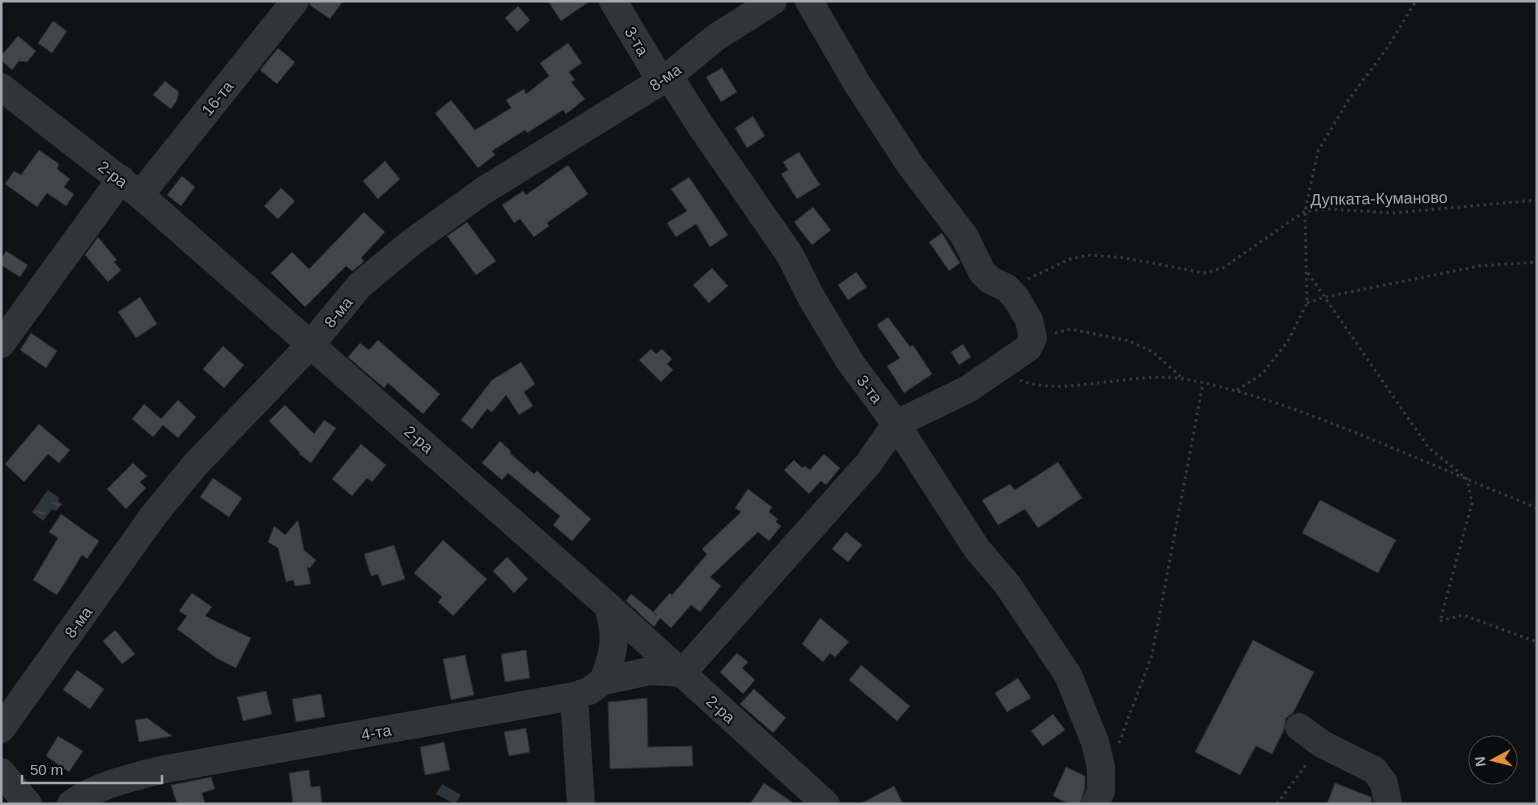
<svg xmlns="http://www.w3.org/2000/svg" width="1538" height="805" viewBox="0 0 1538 805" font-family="Arial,sans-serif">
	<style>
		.water { fill: url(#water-ripples) }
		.building { fill: #434548; stroke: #2b2c2f }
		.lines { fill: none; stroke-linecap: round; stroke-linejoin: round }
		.path { stroke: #393b3e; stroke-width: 3; stroke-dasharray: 2.5 4; stroke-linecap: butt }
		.minor { stroke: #333437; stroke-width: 28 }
		.labels { text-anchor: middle; stroke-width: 4; stroke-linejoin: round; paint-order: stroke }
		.street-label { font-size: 16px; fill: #a4aab2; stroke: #0c0d0e }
	</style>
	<defs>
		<pattern id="water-ripples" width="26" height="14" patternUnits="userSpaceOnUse" patternTransform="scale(1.25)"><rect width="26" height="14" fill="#2c363a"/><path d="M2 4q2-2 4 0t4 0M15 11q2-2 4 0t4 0" fill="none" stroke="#485054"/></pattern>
	</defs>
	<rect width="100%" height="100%" fill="#111213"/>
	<g class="water">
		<polygon points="48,490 59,498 58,501 62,504 56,511 52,509 43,521 32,512"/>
		<polygon points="442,784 461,795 455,804 436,794"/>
	</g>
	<g class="building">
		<polygon points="310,1 343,1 330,19 310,5"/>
		<polygon points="548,1 590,1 561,21"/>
		<polygon points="518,6 530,20 517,32 505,18"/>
		<polygon points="53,21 67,31 52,53 38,43"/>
		<polygon points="18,36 36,51 27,62 19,61 12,70 1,60 1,56"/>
		<polygon points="568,43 582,63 569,72 575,80 571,82 585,99 566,114 563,110 527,133 525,130 492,151 495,155 478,168 435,113 451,100 475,130 511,108 506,100 524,89 526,94 549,76 540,63"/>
		<polygon points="278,48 295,62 277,84 260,70"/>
		<polygon points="722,68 737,92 721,102 706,77"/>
		<polygon points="165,81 179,92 177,100 171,109 153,95"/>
		<polygon points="753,116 765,136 747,148 735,128"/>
		<polygon points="39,150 59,164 57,169 70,179 64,187 74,194 66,206 47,193 37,207 5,184 14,171 21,175"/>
		<polygon points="799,152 820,185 797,199 781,174 788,170 783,162"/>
		<polygon points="385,161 400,179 378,199 363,181"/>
		<polygon points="568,165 588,194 547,223 549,226 534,237 520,219 514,223 502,205 523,191 526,195"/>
		<polygon points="182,176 195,187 181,206 167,195"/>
		<polygon points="689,177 728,235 710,247 696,224 676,237 667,223 687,211 671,189"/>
		<polygon points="281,188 295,201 278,219 264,206"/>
		<polygon points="813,207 831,230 812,245 794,222"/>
		<polygon points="364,212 385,232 361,258 364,261 361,264 352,271 346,266 305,307 271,273 292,252 309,269"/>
		<polygon points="467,222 496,261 476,275 447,236"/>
		<polygon points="942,233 960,263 949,271 929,242"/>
		<polygon points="98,237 117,260 114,262 121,270 108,282 85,255"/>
		<polygon points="6,251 28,265 20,277 1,265 1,259"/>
		<polygon points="712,268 728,286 709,303 693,285"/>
		<polygon points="856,272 867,287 848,300 838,285"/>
		<polygon points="140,297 157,324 136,338 118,312"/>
		<polygon points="888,317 910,347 913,345 932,374 904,393 887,366 900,358 877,325"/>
		<polygon points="31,333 57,351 46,368 20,350"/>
		<polygon points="378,340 440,394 423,414 388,383 384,388 348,357 360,343 369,350"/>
		<polygon points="963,344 971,357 959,365 951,352"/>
		<polygon points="223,346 244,365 224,388 203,369"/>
		<polygon points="651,349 656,354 662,349 672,359 667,364 673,370 661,382 639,360"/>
		<polygon points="521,362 535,384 524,392 533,406 519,415 506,395 492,412 487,409 472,429 461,420 492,380"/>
		<polygon points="178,400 196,417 178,438 163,425 153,437 132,419 144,404 161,419"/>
		<polygon points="285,405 314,434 324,420 336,428 311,463 299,454 300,453 269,421"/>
		<polygon points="39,424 70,450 59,463 48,454 24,482 5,464"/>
		<polygon points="500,441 511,451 510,453 534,474 537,471 591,519 572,541 553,525 560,516 508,473 502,480 482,463"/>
		<polygon points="361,444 386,465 372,482 367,478 352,496 332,479"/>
		<polygon points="824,454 840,468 826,485 821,481 809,494 784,470 794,460 802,468 805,466 810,470"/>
		<polygon points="1058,462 1082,498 1038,528 1025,509 998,525 982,500 1010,484 1015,490"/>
		<polygon points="133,463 147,476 140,482 146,488 126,509 107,489"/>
		<polygon points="213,478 242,498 229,517 200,497"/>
		<polygon points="748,489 772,507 769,512 778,519 776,522 781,526 769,541 758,532 710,577 721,586 700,612 691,605 671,628 660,618 654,627 626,601 631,594 657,615 653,612 670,593 672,595 707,554 702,549 741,512 735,508"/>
		<polygon points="1320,500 1396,540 1378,573 1302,533"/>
		<polygon points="61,514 99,541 87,559 82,555 57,595 33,580 58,538 49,532"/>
		<polygon points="298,520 304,550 316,560 310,568 307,567 311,584 295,586 293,580 286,582 278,548 268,542 274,526 285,535"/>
		<polygon points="846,532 862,545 848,562 832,549"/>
		<polygon points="443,540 487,579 453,616 438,602 442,597 414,573"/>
		<polygon points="394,545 405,579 382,586 378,574 371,576 364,554"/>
		<polygon points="507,557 528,579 514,593 493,571"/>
		<polygon points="192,593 212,607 205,616 251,638 236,668 216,658 177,629 187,616 179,611"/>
		<polygon points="820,618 849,642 835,657 830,653 823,662 802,644"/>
		<polygon points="115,630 135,654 122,664 103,641"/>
		<polygon points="1253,640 1314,672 1293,713 1286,718 1284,730 1272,754 1256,746 1240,775 1195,752"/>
		<polygon points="526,650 530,678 505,682 501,654"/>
		<polygon points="737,653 748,662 742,668 755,680 743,694 720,672"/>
		<polygon points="465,655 474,695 451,700 443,659"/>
		<polygon points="861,665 910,706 897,721 849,680"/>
		<polygon points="77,670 104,689 90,709 63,690"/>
		<polygon points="1018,678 1031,698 1007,712 995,693"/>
		<polygon points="754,689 786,718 773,733 740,704"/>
		<polygon points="266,691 272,714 243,721 237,697"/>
		<polygon points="321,694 325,717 296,722 292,699"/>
		<polygon points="647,698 648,747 692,746 693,766 610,769 608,702"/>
		<polygon points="1053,714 1065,730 1043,746 1031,731"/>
		<polygon points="147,718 172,736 139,742 135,720"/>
		<polygon points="526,728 530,752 509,756 504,732"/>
		<polygon points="58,736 83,751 69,772 46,756"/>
		<polygon points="444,742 450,770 425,775 420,747"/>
		<polygon points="1066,767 1085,776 1085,788 1080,804 1069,804 1053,796"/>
		<polygon points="309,770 311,787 320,786 322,804 293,804 289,773"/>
		<polygon points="211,777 215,789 202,793 205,804 177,804 171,785"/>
		<polygon points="764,783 795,804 750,804"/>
		<polygon points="1335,783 1371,797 1372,804 1327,804"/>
		<polygon points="894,786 903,804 860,804"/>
	</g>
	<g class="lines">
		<g class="path">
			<polyline points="1308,273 1428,447 1467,479 1472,503 1440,621"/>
			<polyline points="1028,279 1070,259 1090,255 1126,258 1204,273 1223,268 1305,211 1329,209 1394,213 1537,200"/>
			<polyline points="1307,303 1325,297 1479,266 1537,262"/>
			<polyline points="1055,333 1071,329 1129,341 1153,352 1182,378"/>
			<path d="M1020,380C1061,398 1136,370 1185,379C1254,392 1318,417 1383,444C1434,465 1485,487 1537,508"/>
			<polyline points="1237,390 1262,374 1288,341 1307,303 1305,211 1318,151 1349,99 1385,51 1416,1"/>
			<polyline points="1440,621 1463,615 1537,642"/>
			<polyline points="1119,743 1152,655 1203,383"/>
			<polyline points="1277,804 1308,762"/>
		</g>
		<g class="minor">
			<polyline points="613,1 661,81"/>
			<polyline points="809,1 858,85 911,166 965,237 982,272 990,280 1007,288 1016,298 1029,320 1033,338 1028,348 968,389 896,424 977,549 1007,584 1068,675 1095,742 1101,767 1101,791 1095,804"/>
			<polyline points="669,76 700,125 790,255 811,297 850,362 896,424 868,464 682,673"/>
			<polyline points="1,87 140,195 608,606 826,804"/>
			<polyline points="140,195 295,1"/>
			<polyline points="1,344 121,179"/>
			<path d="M603,681C615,652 617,636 608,606"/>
			<polyline points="574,696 581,804"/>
			<polyline points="1299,727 1322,744 1374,770 1384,783 1388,804"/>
			<polyline points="1,729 153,516 195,465 311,344 360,285 412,242 483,191 669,76 715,38 773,1"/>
			<polyline points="1,772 28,804"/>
			<path d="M71,804C100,784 132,777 166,769L574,696L589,691L603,681L650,671L682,673"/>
		</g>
	</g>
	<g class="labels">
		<g class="street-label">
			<text transform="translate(637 41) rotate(59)" y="6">3-та</text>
			<text transform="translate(665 77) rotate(-35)" y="6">8-ма</text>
			<text transform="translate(217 98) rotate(-51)" y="6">16-та</text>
			<text transform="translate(113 174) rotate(38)" y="6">2-ра</text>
			<text transform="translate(1379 198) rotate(-1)" y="6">Дупката-Куманово</text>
			<text transform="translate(338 312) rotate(-50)" y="6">8-ма</text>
			<text transform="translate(870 389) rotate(53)" y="6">3-та</text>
			<text transform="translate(419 439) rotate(41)" y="6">2-ра</text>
			<text transform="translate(78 622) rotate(-54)" y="6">8-ма</text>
			<text transform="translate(721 709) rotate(42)" y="6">2-ра</text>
			<text transform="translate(376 732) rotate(-10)" y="6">4-та</text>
		</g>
	</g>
	<rect width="1538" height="805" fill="none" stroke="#a4aab2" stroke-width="5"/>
	<g transform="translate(1493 760) rotate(263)"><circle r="24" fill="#0c0d0e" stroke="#494c50"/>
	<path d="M0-4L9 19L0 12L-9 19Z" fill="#e39039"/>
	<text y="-8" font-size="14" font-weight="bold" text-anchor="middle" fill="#a4aab2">N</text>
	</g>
	<path d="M22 775v8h140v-8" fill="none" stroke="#a4aab2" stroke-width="2.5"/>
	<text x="30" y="775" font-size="15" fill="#a4aab2" stroke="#0c0d0e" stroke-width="4" paint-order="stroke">50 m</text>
</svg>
